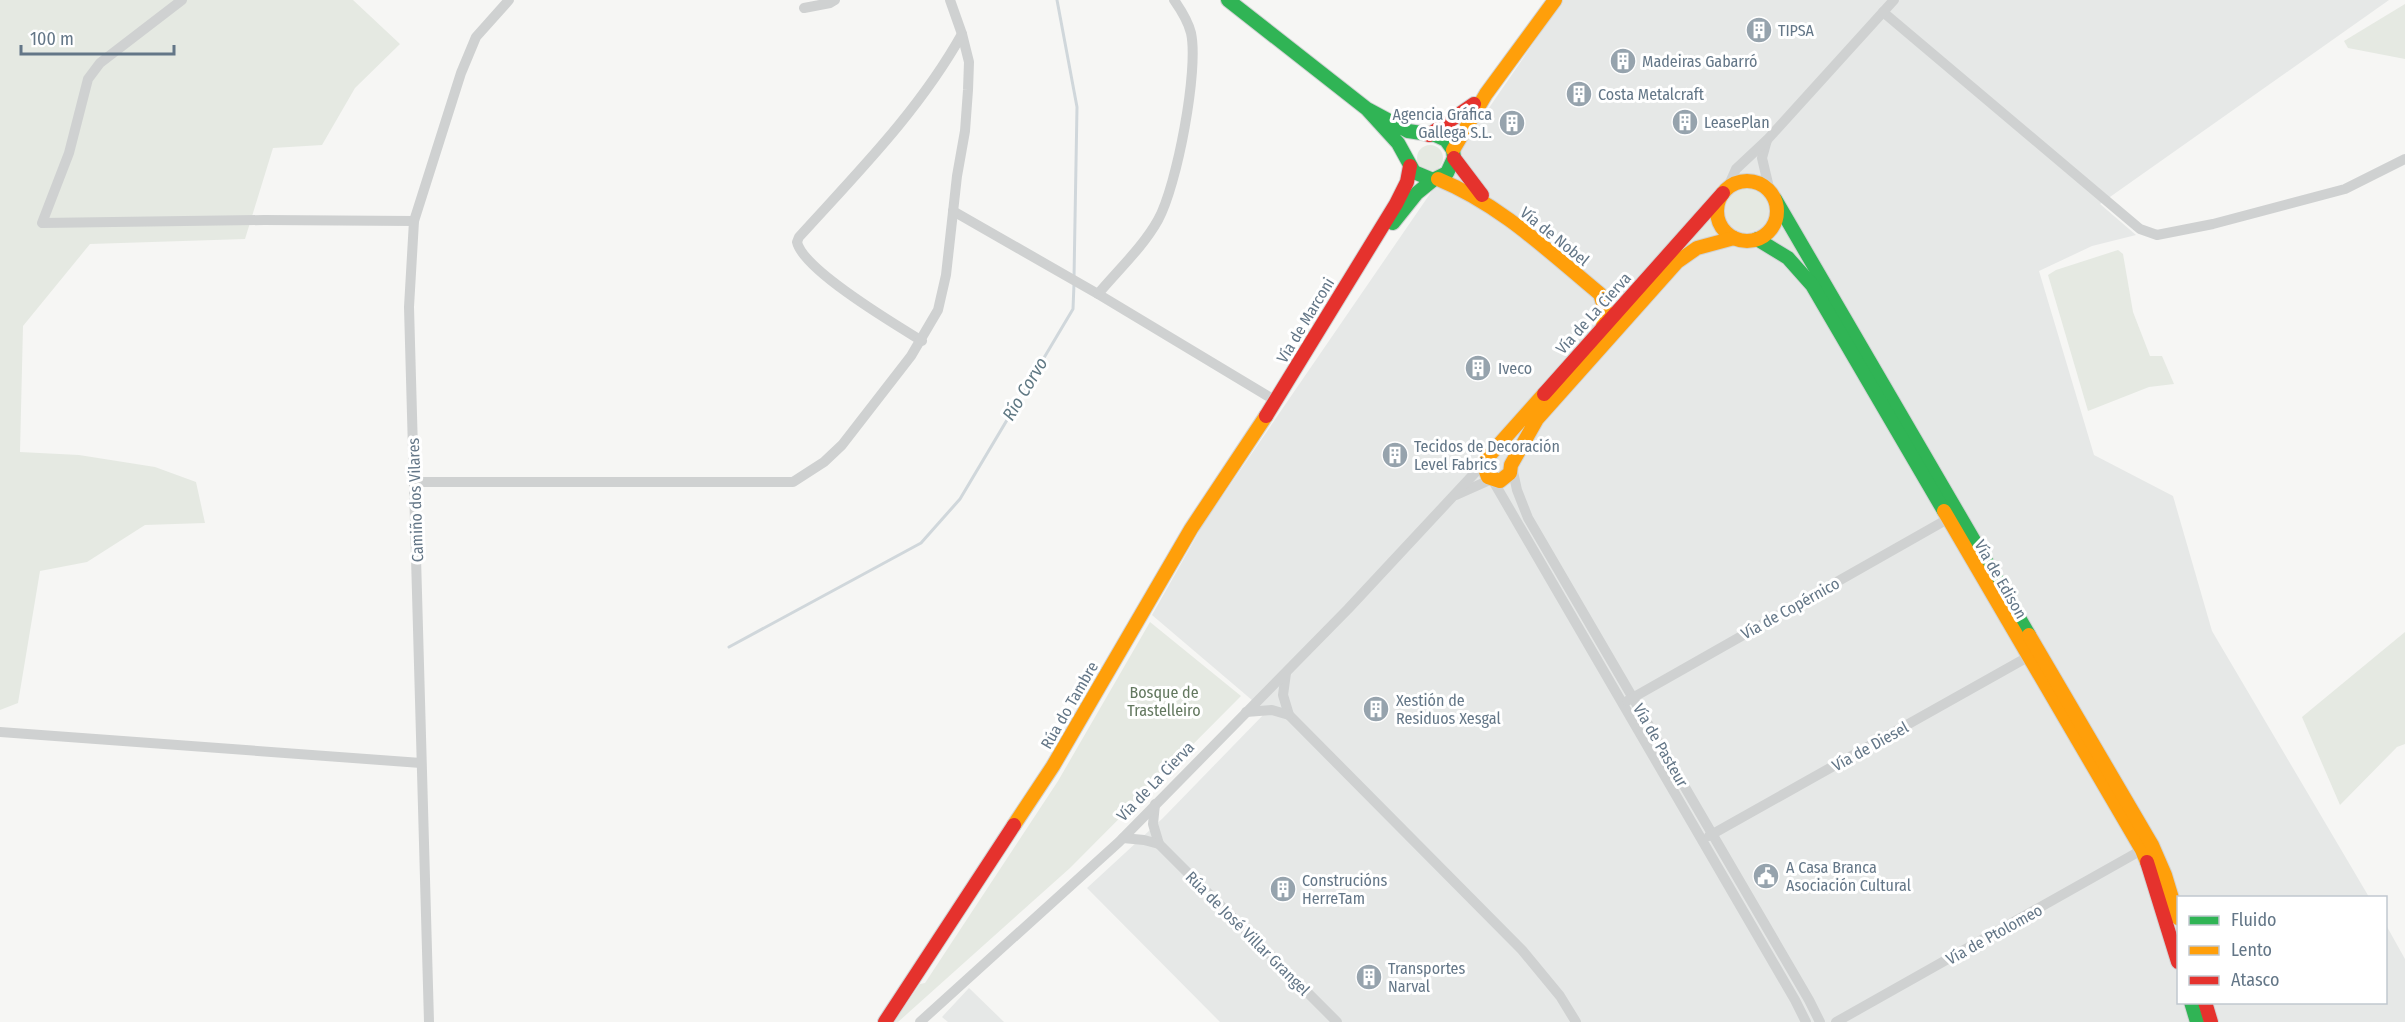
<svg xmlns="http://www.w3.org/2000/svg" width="2405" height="1022" viewBox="0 0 2405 1022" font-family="'Fira Sans Condensed',sans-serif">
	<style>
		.built { fill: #e6e8e7 }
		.green { fill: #e5e9e2 }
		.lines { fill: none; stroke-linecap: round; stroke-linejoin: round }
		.stream { stroke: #d0d7db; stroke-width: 3 }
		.fast-casing { stroke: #d1d3d4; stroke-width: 16 }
		.slow-casing { stroke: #d1d3d4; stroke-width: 16 }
		.jam-casing { stroke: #d1d3d4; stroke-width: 16 }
		.street { stroke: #cfd1d1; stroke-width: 10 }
		.fast { stroke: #30b455; stroke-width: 14 }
		.slow { stroke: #ff9f0a; stroke-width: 14 }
		.jam { stroke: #e5322d; stroke-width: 14 }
		.labels { text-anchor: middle; stroke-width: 6; stroke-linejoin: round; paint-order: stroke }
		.poi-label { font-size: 16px; fill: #637687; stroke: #fff; text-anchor: start }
		.street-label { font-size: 16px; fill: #637687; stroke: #fff }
		.park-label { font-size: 16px; fill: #63785f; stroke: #fff }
		.water-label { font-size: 18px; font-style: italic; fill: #5f7883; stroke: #fff }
	</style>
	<rect width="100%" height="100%" fill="#f6f6f4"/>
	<g class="built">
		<polygon points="1563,0 2389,0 2100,204 2136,235 2092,246 2039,271 2094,455 2173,496 2212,631 2369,897 2178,898 2178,1002 2386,1002 2386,925 2405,959 2405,1022 1220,1022 1087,888 1163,818 1266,712 1152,615 1204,523"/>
		<polygon points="969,988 1004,1022 948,1022 942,1017"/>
	</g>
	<g class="green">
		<polygon points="0,0 353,0 400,44 355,88 322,145 273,148 245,239 90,244 23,326 20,452 79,455 155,467 196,482 205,523 145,525 87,562 40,571 18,703 0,710"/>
		<polygon points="2405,4 2405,59 2348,48 2344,41"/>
		<circle cx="1430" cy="158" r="13"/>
		<circle cx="1747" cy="210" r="21"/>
		<polygon points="1707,217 1715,233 1683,249"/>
		<polygon points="1785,226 1814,278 1792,250 1776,239"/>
		<polygon points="2118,250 2123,254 2133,312 2150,356 2162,356 2174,384 2149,387 2088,411 2048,275 2056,270"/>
		<polygon points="1150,622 1241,696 1070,868 898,1022 894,1022 920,984 925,983 1058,781"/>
		<polygon points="2405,632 2405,744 2397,747 2340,805 2302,717"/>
	</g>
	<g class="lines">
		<g class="stream">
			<polyline points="1057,0 1077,107 1074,278"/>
			<polyline points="729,647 921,543 960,499 1073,309 1074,284"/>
		</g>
		<defs>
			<g id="fast">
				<polyline points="1228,0 1367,109 1408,131 1435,135 1446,140 1453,150 1454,158 1447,173 1433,180 1414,172 1398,143 1367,109"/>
				<polyline points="1775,199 2029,635"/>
				<polyline points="1393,223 1417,193 1433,180"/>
				<polyline points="1757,239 1788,258 1812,285 1944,511"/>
				<polyline points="2191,1002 2197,1022"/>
			</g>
			<g id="slow">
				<polyline points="1453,150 1486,94 1555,0"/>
				<path d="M1438,179C1501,205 1548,251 1600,294L1605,310L1603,327"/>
				<circle cx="1747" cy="211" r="30"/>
				<polyline points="1544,394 1487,458 1484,466 1488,477 1500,481 1510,473 1511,465 1537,419 1677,262 1697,248 1734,238"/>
				<polyline points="1944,511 2142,850 2147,862"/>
				<polyline points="2029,635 2152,845 2165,875 2178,918"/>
				<polyline points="1014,825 1053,766 1191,529 1266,416"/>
			</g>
			<g id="jam">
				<polyline points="1429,135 1474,104"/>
				<polyline points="1454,158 1482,195"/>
				<polyline points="1544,394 1723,193"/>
				<polyline points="1266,416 1396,204 1407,182 1410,166"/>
				<polyline points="2147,862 2178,962"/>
				<polyline points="2205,1002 2211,1022"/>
				<polyline points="885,1022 1014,825"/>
			</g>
		</defs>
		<use href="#fast" class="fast-casing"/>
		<use href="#slow" class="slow-casing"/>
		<use href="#jam" class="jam-casing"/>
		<g class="street">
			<polyline points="182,0 100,63 88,79 69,153 42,223 264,220 414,221"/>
			<polyline points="804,8 830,3 835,0"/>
			<polyline points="1883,12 2140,229 2157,235 2213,224 2345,189 2405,159"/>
			<polyline points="1767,140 1762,158 1770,192"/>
			<polyline points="1728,187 1736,169 1767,140 1894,0"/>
			<polyline points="953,211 1098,294 1276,401"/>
			<path d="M1098,294C1118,270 1143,247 1158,220C1177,186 1199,69 1191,33C1188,21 1181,10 1174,0"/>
			<path d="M922,341C896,325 803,270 797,242L799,237C857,173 919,111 962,34"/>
			<polyline points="1512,467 1517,490 1528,518 1809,1000 1820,1022"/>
			<polyline points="415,482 793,482 824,462 842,445 911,356 938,310 946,275 957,176 965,131 968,90 969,62 962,34 950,0"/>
			<polyline points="1456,495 1492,479 1795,1000 1806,1022"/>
			<polyline points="1286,673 1283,695 1289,715 1522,950 1560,996 1576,1022"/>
			<polyline points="1627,701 1953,516"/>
			<polyline points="1246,712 1272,710 1289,715"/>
			<polyline points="0,732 421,763"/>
			<polyline points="1155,804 1153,824 1159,844 1337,1022"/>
			<polyline points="1709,836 2033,654"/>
			<polyline points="1123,838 1144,840 1159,844"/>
			<polyline points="429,1022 409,307 414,221 461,73 476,37 509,0"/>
			<polyline points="920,1022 1119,842 1348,609 1485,462"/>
			<polyline points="1836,1022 2147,847"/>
		</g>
		<use href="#fast" class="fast"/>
		<use href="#slow" class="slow"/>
		<use href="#jam" class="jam"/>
	</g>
	<defs>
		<symbol id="building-disc" viewBox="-11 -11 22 22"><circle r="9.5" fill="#96a3ad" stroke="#fff"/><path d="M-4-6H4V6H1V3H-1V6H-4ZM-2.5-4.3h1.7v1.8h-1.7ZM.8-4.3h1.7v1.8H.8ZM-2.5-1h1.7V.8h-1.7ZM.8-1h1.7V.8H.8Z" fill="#fff"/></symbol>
		<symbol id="civic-disc" viewBox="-11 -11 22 22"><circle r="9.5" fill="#96a3ad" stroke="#fff"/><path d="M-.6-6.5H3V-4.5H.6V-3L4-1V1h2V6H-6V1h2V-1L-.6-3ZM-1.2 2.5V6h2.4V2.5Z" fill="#fff"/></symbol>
	</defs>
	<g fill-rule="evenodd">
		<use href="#building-disc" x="1744" y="15" width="30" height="30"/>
		<use href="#building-disc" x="1608" y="46" width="30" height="30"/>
		<use href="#building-disc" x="1564" y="79" width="30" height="30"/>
		<use href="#building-disc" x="1670" y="107" width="30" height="30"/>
		<use href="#building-disc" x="1497" y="108" width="30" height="30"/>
		<use href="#building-disc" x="1463" y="353" width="30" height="30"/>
		<use href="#building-disc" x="1380" y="440" width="30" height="30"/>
		<use href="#building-disc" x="1361" y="694" width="30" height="30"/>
		<use href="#civic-disc" x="1751" y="861" width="30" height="30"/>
		<use href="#building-disc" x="1268" y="874" width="30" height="30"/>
		<use href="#building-disc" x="1354" y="962" width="30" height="30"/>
	</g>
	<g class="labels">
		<g class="poi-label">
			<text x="1778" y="36">TIPSA</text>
			<text x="1642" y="67">Madeiras Gabarró</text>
			<text x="1598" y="100">Costa Metalcraft</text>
			<text x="1492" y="120" text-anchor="end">Agencia Gráfica<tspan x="1492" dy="18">Gallega S.L.</tspan></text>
			<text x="1704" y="128">LeasePlan</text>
			<text x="1498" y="374">Iveco</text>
			<text x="1414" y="452">Tecidos de Decoración<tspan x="1414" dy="18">Level Fabrics</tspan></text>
			<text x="1396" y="706">Xestión de<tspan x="1396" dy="18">Residuos Xesgal</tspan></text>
			<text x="1786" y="873">A Casa Branca<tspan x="1786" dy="18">Asociación Cultural</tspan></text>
			<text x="1302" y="886">Construcións<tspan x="1302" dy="18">HerreTam</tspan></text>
			<text x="1388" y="974">Transportes<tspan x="1388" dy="18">Narval</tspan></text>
		</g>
		<g class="street-label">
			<text transform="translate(1555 236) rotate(39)" y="6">Vía de Nobel</text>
			<text transform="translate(1593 313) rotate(-48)" y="6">Vía de La Cierva</text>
			<text transform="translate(1305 320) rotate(-59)" y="6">Vía de Marconi</text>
			<text transform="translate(415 500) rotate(-92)" y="6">Camiño dos Vilares</text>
			<text transform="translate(2001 579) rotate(60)" y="6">Vía de Edison</text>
			<text transform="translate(1790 608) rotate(-29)" y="6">Vía de Copérnico</text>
			<text transform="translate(1069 705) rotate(-60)" y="6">Rúa do Tambre</text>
			<text transform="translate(1661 745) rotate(60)" y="6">Vía de Pasteur</text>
			<text transform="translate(1870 746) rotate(-29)" y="6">Vía de Diesel</text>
			<text transform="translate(1155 781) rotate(-46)" y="6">Vía de La Cierva</text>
			<text transform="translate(1248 933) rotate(45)" y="6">Rúa de José Villar Grangel</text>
			<text transform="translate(1994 934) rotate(-29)" y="6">Vía de Ptolomeo</text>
		</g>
		<g class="park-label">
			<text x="1164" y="698">Bosque de<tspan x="1164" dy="18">Trastelleiro</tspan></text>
		</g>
		<g class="water-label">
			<text transform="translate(1025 389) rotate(-59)" y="6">Río Corvo</text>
		</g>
	</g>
	<rect x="2177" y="896" width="210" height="108" fill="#ffffff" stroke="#c1c8cf" stroke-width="1.5"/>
	<rect x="2189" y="916" width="30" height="9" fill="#30b455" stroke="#c1c8cf" stroke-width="1.5"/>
	<text x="2231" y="926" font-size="18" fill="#637687">Fluido</text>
	<rect x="2189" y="946" width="30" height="9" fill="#ff9f0a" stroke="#c1c8cf" stroke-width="1.5"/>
	<text x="2231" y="956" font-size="18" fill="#637687">Lento</text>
	<rect x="2189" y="976" width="30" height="9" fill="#e5322d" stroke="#c1c8cf" stroke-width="1.5"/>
	<text x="2231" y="986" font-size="18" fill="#637687">Atasco</text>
	<path d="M21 45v9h153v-9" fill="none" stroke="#637687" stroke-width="3"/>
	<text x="30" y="45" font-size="18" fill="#637687" stroke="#ffffff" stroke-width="4.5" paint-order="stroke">100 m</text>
</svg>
